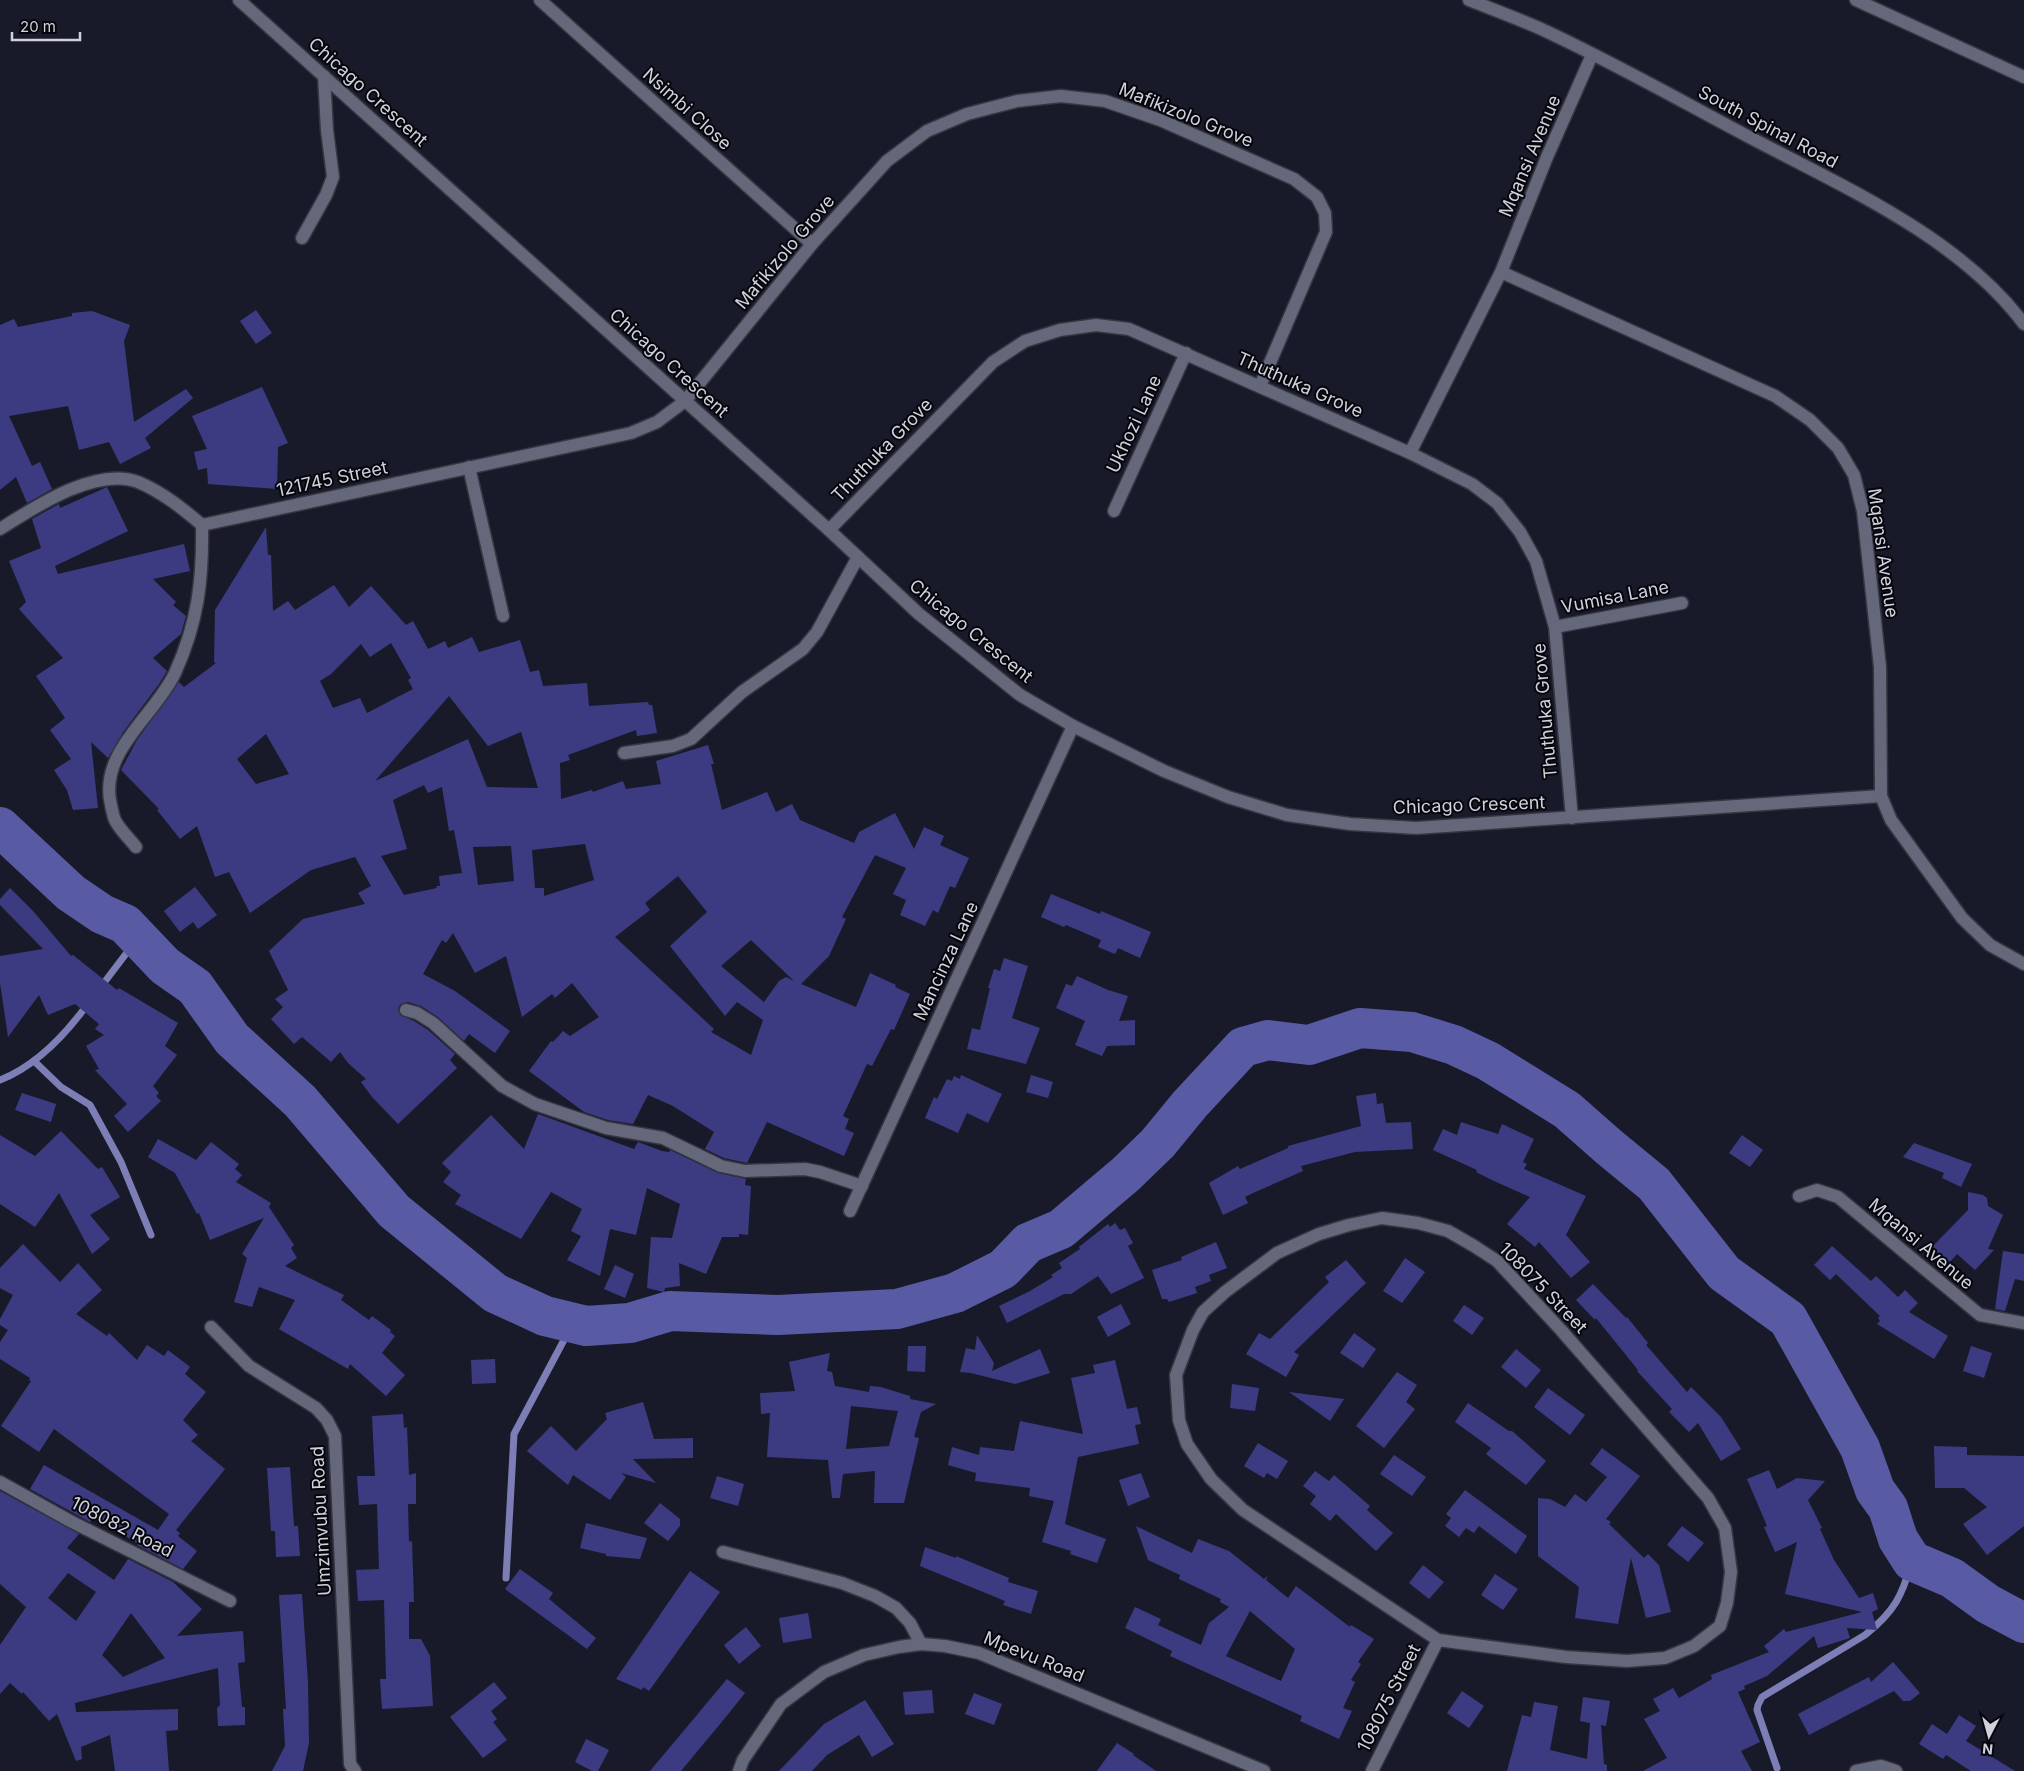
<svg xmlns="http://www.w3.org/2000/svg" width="2024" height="1771" viewBox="0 0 2024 1771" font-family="Inter,sans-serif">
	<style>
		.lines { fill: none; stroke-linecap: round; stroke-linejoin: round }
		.stream { stroke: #7c7eb5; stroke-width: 7 }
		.river { stroke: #585aa4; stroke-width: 40 }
		.building { fill: #3c3b82; fill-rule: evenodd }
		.minor-casing { stroke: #363642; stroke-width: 15 }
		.tertiary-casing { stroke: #363642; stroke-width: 15 }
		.minor { stroke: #65677a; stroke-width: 12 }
		.tertiary { stroke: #65677a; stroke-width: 12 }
		.labels { text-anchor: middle; stroke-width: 4; stroke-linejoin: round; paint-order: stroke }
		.street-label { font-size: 18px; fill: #d0d1dc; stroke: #05060c }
	</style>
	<rect width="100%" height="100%" fill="#191a29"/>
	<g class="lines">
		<g class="stream">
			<polyline points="100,988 138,938"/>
			<polyline points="34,1061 61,1087 90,1105 121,1162 151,1235"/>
			<path d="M0,1080C36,1066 65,1035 87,1005"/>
			<polyline points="506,1578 514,1434 573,1323"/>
			<path d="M1777,1768L1757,1710L1758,1705L1762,1697L1865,1635C1895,1611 1902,1596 1912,1561"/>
		</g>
		<polyline class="river" points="0,827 71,893 102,914 125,924 165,966 195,987 232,1039 300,1101 394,1211 495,1293 545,1316 586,1326 630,1323 670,1311 778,1315 897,1309 955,1293 1003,1269 1028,1243 1061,1229 1126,1174 1158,1143 1190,1104 1243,1047 1268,1040 1309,1045 1360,1028 1412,1032 1454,1045 1488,1061 1567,1110 1609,1147 1654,1184 1724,1273 1788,1319 1860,1448 1875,1490 1888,1508 1898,1539 1912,1561 1952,1578 1988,1604 2024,1623"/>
	</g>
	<g class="building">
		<polygon points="256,310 272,333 256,344 240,321"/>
		<polygon points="92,311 130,325 124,341 134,422 186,389 193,398 145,438 151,448 120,464 109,442 79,450 68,406 9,416 32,466 40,462 52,489 27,503 16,477 0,490 0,325 14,319 18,327 72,316 72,313"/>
		<polygon points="262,387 288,443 278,447 277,489 208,484 207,468 198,470 194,452 207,449 192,416"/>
		<polygon points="107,487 128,531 55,566 58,574 184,544 190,571 153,579 176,602 173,605 186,616 181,634 153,658 167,671 159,684 124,731 108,758 91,742 98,808 73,810 67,790 54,770 71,759 50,730 65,718 36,676 63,658 19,609 26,602 9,561 41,548 32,519 59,504 60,508"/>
		<path d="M266,527L268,555H271L273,611L288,601L295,610L334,585L349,607L371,586L406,625L413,621L428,649L445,641L448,648L472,637L479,652L520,640L530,672L539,670L543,686L587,683L589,706L648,702L649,705H652L657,733L637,736L636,730L568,755L570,760L560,763L561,799L592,790L593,792L623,781L626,789L661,784L656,761L708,745L714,764H711L722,810L767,792L776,812L792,804L800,820L854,843L859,832L895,813L914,849L924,827L944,836L940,845L969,858L955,888L950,886L938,913L933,910L925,926L900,915L906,900L893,894L906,868L875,855L842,917L846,919L829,956L801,984L856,1007L870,973L896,985L895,987L910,994L894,1030L891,1029L872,1066L867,1064L843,1116L849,1119L845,1129L854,1133L844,1156L767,1122L747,1163L724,1158L705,1149L714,1132L673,1106L648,1095L633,1124L608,1120L584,1112L529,1071L551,1041L553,1042L563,1031L570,1036L599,1017L572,983L555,998L552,994L522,1017L506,956L475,973L453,933L446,943L442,940L423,974L455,991L510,1031L495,1053L469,1034L464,1041L438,1017L421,1006L408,1002L401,1004L398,1008L400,1015L414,1021L428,1030L455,1054L450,1060L457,1068L398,1124L372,1097L361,1082L366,1079L348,1063L340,1052L331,1062L302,1037L294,1044L271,1019L283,1007L275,999L288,990L269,951L303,919L365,904L358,893L371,886L355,857L311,870L250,913L229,872L215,877L197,826L180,839L157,810L159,809L121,770L137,740L179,682L184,687L216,663L214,662L215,610ZM391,643L411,678L408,680L413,689L367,713L360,698L333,708L320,681L331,674L361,644L370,657ZM449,696L488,746L521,732L538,788L487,787L468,739L375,781ZM266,734L289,774L256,784L237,759ZM424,785L428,793L442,787L449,831L454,830L462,873L439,876L440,886H436L437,888L404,895L381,856L407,849L393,800ZM585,844L594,880L544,896V888H535L532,850ZM511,846L514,881L478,885L473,847ZM678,876L707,912L670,946L725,1016L737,1002L763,1020L751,1055L711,1032L714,1029L615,937L650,910L645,903ZM751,940L794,981L786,977L779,981L764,1002L721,966Z"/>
		<polygon points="195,887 217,915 198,929 193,922 180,932 164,911"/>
		<polygon points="10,888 33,911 71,956 73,955 117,990 119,988 178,1023 165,1046 177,1055 153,1086 159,1093 156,1096 161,1101 128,1132 114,1116 127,1104 95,1070 99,1069 86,1046 104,1035 95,1029 99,1024 75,1004 48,1015 39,995 8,1037 0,983 0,956 43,949 0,905 0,899"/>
		<polygon points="1051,894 1100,914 1101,911 1151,932 1140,958 1118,948 1115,954 1098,947 1101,940 1066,925 1064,927 1041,917"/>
		<polygon points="1004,958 1028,966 1012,1018 1040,1028 1026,1064 967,1049 972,1028 980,1030 990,988 988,988 994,969 1000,971"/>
		<polygon points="1077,976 1108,990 1128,996 1119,1021 1135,1020 1135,1045 1107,1046 1102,1056 1075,1045 1085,1021 1056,1008 1066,984 1072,986"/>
		<polygon points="961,1075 1002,1094 988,1123 967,1113 958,1133 925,1118 934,1097 937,1099 947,1079 952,1081 954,1076 960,1079"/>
		<polygon points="1031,1075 1053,1082 1048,1098 1026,1092"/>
		<polygon points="22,1093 56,1104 51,1122 15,1110"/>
		<polygon points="1376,1093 1377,1104 1383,1103 1386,1123 1411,1122 1413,1149 1355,1152 1301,1166 1303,1171 1253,1193 1245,1197 1248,1203 1223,1215 1209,1183 1238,1166 1240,1169 1288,1148 1288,1146 1361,1126 1356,1096"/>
		<polygon points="538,1114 634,1149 638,1142 662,1151 669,1152 670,1150 718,1173 746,1179 745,1185 751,1186 748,1235 739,1234 739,1237 722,1237 706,1274 679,1263 680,1286 665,1288 664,1292 647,1288 651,1237 672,1238 680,1204 647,1188 636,1235 610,1229 600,1276 567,1260 581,1236 571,1231 582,1209 551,1192 521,1239 455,1204 461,1195 443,1182 451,1172 442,1163 491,1115 524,1149"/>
		<polygon points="1461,1122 1498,1134 1502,1124 1534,1139 1523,1162 1527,1164 1524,1169 1586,1196 1566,1235 1590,1262 1571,1278 1539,1242 1535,1247 1507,1224 1530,1197 1494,1181 1476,1172 1477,1170 1433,1150 1443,1129 1457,1135"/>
		<polygon points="61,1131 98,1169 102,1167 120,1197 90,1215 110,1239 92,1254 59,1193 35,1227 0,1204 0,1135 35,1156"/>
		<polygon points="1742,1135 1763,1150 1750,1167 1729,1153"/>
		<polygon points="158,1139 196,1160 211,1142 239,1164 235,1169 242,1175 236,1182 271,1203 269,1207 294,1245 291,1248 297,1258 285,1266 344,1295 341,1300 369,1320 372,1316 391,1330 390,1332 395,1336 382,1353 405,1375 386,1396 350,1364 348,1369 279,1329 295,1300 259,1287 252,1307 234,1302 247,1258 242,1254 264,1218 210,1240 199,1213 197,1214 175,1173 148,1157"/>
		<polygon points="1914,1143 1972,1164 1961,1187 1942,1178 1944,1173 1903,1157"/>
		<polygon points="1968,1192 1983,1195 1987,1198 1988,1206 2003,1215 1988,1249 1994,1250 1975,1270 1957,1254 1949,1263 1932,1247 1968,1210"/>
		<polygon points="1115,1223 1120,1230 1125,1228 1133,1243 1128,1246 1144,1278 1111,1294 1098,1276 1071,1294 1064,1294 1007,1323 999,1306 1030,1291 1053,1277 1051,1275 1062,1268 1059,1263 1080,1249 1079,1247 1108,1224 1110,1227"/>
		<polygon points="1216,1242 1227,1268 1209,1275 1211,1281 1195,1287 1197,1293 1169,1302 1167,1299 1162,1299 1152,1270 1182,1260 1181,1257"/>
		<polygon points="23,1244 60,1282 78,1263 102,1290 76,1314 107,1336 109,1333 137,1360 147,1345 164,1356 168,1350 190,1367 185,1374 206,1392 183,1420 198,1435 191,1441 225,1469 176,1530 180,1533 178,1536 197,1551 183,1569 137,1545 138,1544 95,1516 90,1522 30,1489 44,1465 158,1530 169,1514 54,1429 39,1452 1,1426 31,1381 29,1380 30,1378 0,1359 0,1342 8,1330 0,1325 0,1319 13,1295 0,1288 0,1268"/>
		<polygon points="1832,1246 1871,1281 1876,1276 1898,1297 1905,1290 1918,1303 1909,1312 1948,1336 1934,1359 1877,1324 1880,1321 1878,1318 1880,1316 1836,1274 1830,1280 1814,1265"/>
		<polygon points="2003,1251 2024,1254 2024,1281 2015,1279 2005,1311 1995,1309"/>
		<polygon points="1405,1258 1425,1272 1402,1303 1383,1291"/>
		<polygon points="1346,1260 1366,1283 1294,1352 1299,1355 1286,1377 1246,1354 1259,1333 1270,1339 1329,1282 1325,1277"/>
		<polygon points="615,1265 634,1274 625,1298 604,1289"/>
		<polygon points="1593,1284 1626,1318 1627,1317 1648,1343 1646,1345 1687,1392 1691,1387 1721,1417 1741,1449 1721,1461 1698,1423 1689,1432 1669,1412 1672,1409 1637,1371 1638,1370 1596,1318 1595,1320 1576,1300"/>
		<polygon points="1121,1304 1131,1324 1108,1337 1097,1317"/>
		<polygon points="1464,1305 1484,1318 1472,1335 1453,1321"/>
		<polygon points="1354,1333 1376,1349 1363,1368 1340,1353"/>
		<polygon points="977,1335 994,1363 992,1371 1040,1349 1050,1373 1015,1384 971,1373 960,1372 966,1348 975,1350"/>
		<polygon points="908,1346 926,1346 925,1372 907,1371"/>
		<polygon points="1971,1346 1992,1353 1984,1378 1963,1371"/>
		<polygon points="1516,1349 1541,1370 1526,1388 1501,1367"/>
		<path d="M830,1353L827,1371L832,1372L835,1386L869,1392L870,1386L881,1387L910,1396V1399L936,1404L921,1412L914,1437L919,1438L904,1503H874L875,1471L843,1474L840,1498H832L828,1460L767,1457L770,1413L761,1414L760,1393L795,1391L789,1362ZM851,1406L898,1411L889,1446L846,1449Z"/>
		<polygon points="495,1359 496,1383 472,1384 471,1360"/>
		<polygon points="1115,1360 1127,1409 1137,1407 1141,1424 1135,1425 1139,1444 1078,1457 1065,1524 1106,1539 1097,1563 1070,1554 1071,1551 1042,1542 1054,1501 1029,1496 1030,1488 975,1481 976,1473 948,1465 952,1447 979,1455 980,1447 1014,1451 1020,1421 1083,1434 1071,1378 1095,1373 1093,1365"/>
		<polygon points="1397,1372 1417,1385 1406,1402 1415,1409 1384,1448 1356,1426"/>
		<polygon points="1232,1384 1259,1388 1255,1411 1230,1408"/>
		<polygon points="1548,1388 1585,1415 1570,1435 1534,1407"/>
		<polygon points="1289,1392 1344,1399 1330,1421"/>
		<polygon points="643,1402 654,1439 693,1438 693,1458 633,1459 656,1483 621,1473 626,1477 610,1500 573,1475 568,1485 527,1451 551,1426 576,1451 607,1419 605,1413"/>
		<polygon points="1468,1403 1509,1431 1512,1431 1546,1461 1526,1485 1486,1454 1491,1448 1455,1422"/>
		<polygon points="403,1414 404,1428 407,1427 409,1475 416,1473 416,1504 408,1504 409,1542 412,1541 414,1602 409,1602 409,1639 421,1639 430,1656 433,1706 382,1709 380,1679 386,1679 384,1600 358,1601 356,1570 379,1569 377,1504 359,1505 357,1476 375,1476 372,1416"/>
		<polygon points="1258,1443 1288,1461 1277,1479 1267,1473 1264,1478 1244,1466"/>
		<polygon points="1934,1446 1967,1447 1967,1455 2024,1456 2024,1526 1987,1555 1963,1524 1987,1507 1964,1488 1935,1488"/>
		<polygon points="1602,1448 1640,1476 1606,1519 1611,1522 1609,1524 1644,1558 1648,1554 1659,1565 1671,1612 1646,1618 1631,1558 1618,1624 1575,1618 1579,1587 1538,1556 1538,1498 1550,1499 1565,1507 1575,1494 1586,1502 1607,1477 1590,1464"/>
		<polygon points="1394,1455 1426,1477 1412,1496 1380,1474"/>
		<polygon points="290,1467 294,1526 298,1526 300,1556 276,1557 275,1531 271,1531 267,1468"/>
		<polygon points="1769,1470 1777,1489 1797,1478 1825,1481 1808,1500 1822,1528 1820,1529 1834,1560 1859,1598 1873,1593 1878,1609 1872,1612 1877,1630 1847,1628 1850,1638 1818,1648 1814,1636 1767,1676 1744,1686 1745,1689 1738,1692 1760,1742 1741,1751 1752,1771 1643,1771 1667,1758 1644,1719 1660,1711 1653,1699 1673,1688 1679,1698 1712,1679 1711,1675 1769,1652 1764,1646 1784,1629 1786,1632 1862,1612 1785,1594 1797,1542 1775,1552 1764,1527 1767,1526 1747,1479"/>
		<polygon points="1315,1471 1329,1481 1334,1475 1370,1506 1367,1510 1393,1533 1376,1551 1336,1514 1330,1521 1310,1504 1316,1496 1303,1486"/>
		<polygon points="1141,1473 1150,1497 1128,1506 1119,1480"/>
		<polygon points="717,1476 744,1484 738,1506 710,1498"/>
		<polygon points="1465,1490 1527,1536 1516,1554 1479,1526 1474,1533 1466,1528 1459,1537 1445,1526 1451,1518 1446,1514"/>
		<path d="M0,1491L79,1534L67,1548L114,1580L128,1559L173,1582L202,1609L177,1636L243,1631L245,1662L238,1663L242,1707H245V1725L218,1726L217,1708L220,1705L218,1668L75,1703L76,1712L178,1709V1730L166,1731L169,1771H115L110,1735L81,1747L82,1759L76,1761L57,1714L49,1721L23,1692L22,1694L10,1683L0,1694V1645L26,1607L0,1584ZM68,1573L96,1592L76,1621L48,1598ZM131,1613L165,1658L123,1677L102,1655Z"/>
		<polygon points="660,1503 680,1519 680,1526 668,1541 644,1523"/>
		<polygon points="586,1523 647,1538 640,1559 606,1556 606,1554 580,1548"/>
		<path d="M1136,1526L1192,1553L1198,1539L1229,1551L1264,1579L1268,1576L1266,1580L1288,1598L1296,1586L1350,1627L1351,1625L1374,1639L1358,1662L1361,1664L1351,1680L1355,1682L1343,1708L1352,1711L1339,1739L1300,1721L1302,1716L1170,1656L1172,1651L1125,1628L1135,1607L1161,1619L1158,1625L1201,1645L1209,1623L1229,1607L1220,1602L1221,1599L1179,1579L1180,1575L1148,1560ZM1250,1611L1295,1649L1281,1681L1226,1656Z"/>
		<polygon points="1682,1526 1704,1543 1688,1562 1667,1545"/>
		<polygon points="925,1547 956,1558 956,1556 1009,1578 1008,1582 1038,1591 1031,1614 1003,1605 1005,1601 920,1566"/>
		<polygon points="1423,1565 1444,1582 1429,1599 1409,1583"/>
		<polygon points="520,1569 553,1593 549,1599 596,1638 587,1649 505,1589"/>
		<polygon points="690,1571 720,1592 649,1691 643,1687 642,1690 616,1679"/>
		<polygon points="1495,1574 1518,1589 1503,1610 1481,1595"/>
		<polygon points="302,1594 308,1683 309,1743 303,1771 272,1771 285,1746 283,1709 286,1709 279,1595"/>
		<polygon points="808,1613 812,1638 783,1643 779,1618"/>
		<polygon points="746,1627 761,1646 739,1664 724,1645"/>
		<polygon points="1893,1662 1920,1693 1910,1701 1903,1701 1894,1691 1809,1735 1798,1714 1869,1677 1871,1682"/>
		<polygon points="727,1679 745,1693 725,1718 681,1771 650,1771"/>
		<polygon points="494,1682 507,1698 491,1711 497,1719 493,1722 507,1740 483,1758 450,1717"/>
		<polygon points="932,1690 934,1713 905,1715 903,1692"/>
		<polygon points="1462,1691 1484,1706 1469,1728 1447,1713"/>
		<polygon points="974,1693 1002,1704 994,1725 965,1714"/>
		<polygon points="1583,1697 1610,1701 1606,1726 1601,1725 1604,1764 1607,1765 1607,1771 1507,1771 1522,1715 1531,1717 1534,1702 1558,1706 1550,1750 1587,1759 1590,1723 1580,1721"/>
		<polygon points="865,1700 894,1744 872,1757 859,1735 827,1755 812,1771 779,1771 824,1724"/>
		<polygon points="1959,1715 1976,1726 1966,1741 2015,1771 1971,1771 1946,1755 1943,1759 1919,1744 1932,1724 1947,1734"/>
		<polygon points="586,1739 609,1750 598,1771 592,1771 575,1762"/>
		<polygon points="1117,1743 1134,1754 1133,1755 1156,1771 1097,1771"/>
	</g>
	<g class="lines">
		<defs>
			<g id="minor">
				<polyline points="239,0 829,530 919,614 1020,695 1073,726 1164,771 1228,797 1287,815 1350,824 1416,828 1881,796"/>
				<polyline points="540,0 812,244"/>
				<polyline points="1856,0 2024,77"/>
				<polyline points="302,238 326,195 333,177 327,130 324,76"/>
				<polyline points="1501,272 1775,396 1810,420 1838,448 1854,475 1863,511 1880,667 1881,796 1891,820 1962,918 1990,945 2024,964"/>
				<polyline points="1410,453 1501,272 1547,157 1592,55"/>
				<polyline points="469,467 503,616"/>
				<polyline points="1114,511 1186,353"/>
				<path d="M0,529C35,507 96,466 138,482C162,492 182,508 202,525L631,433L657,422L685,401L812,244L887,161L927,131L967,114L1017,101L1061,96L1105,101L1160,120L1294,179L1317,197L1325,213L1326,232L1260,386"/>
				<polyline points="829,530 993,362 1025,341 1060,330 1096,325 1129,329 1410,453 1472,484 1497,503 1520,532 1536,561 1555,627 1572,818"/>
				<polyline points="1555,627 1682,603"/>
				<polyline points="624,753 673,746 691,739 742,692 803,649 817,632 858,557"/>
				<path d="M136,847C129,838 119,829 115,820C113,816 112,809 111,805C98,752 155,716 175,673C198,622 203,580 202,525"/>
				<polyline points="406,1010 417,1013 433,1023 502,1086 535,1104 606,1128 663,1138 721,1166 745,1171 805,1169 820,1172 862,1186"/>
				<polyline points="1799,1196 1817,1190 1838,1197 1980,1315 2024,1323"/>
				<polyline points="850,1211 1073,726"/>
				<polyline points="211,1327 249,1366 316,1408 327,1420 335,1436 350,1764 355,1771"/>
				<polyline points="0,1482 72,1522 230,1601"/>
				<polyline points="723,1552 842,1583 875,1596 896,1608 910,1623 921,1644"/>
				<polyline points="739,1771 743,1760 781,1704 824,1672 864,1655 899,1647 921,1644 945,1646 979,1653 1264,1771"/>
				<polyline points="1372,1771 1438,1640 1566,1657 1627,1661 1665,1658 1694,1646 1720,1626 1727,1603 1731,1572 1725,1528 1708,1498 1561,1330 1497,1261 1474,1246 1448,1231 1418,1223 1382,1218 1349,1225 1319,1234 1277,1253 1225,1292 1203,1312 1193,1330 1176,1375 1179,1420 1187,1444 1211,1479 1243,1510 1438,1640"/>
				<polyline points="1856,1771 1881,1766 1896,1771"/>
			</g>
			<path id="tertiary" d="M1469,0C1492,9 1516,18 1539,28C1611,61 1681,101 1751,138C1844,187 1960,238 2024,324"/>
		</defs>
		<use href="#minor" class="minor-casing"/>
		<use href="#tertiary" class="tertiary-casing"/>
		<use href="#minor" class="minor"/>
		<use href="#tertiary" class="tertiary"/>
	</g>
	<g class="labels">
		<g class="street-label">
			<text transform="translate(368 92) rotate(42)" y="6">Chicago Crescent</text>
			<text transform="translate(687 109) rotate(42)" y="6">Nsimbi Close</text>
			<text transform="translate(1186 115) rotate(22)" y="6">Mafikizolo Grove</text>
			<text transform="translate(1768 127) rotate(28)" y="6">South Spinal Road</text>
			<text transform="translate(1530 156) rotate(-67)" y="6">Mqansi Avenue</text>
			<text transform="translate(785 252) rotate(-50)" y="6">Mafikizolo Grove</text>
			<text transform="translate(669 363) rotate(42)" y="6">Chicago Crescent</text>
			<text transform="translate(1300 385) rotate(24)" y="6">Thuthuka Grove</text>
			<text transform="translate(1134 424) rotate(-65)" y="6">Ukhozi Lane</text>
			<text transform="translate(882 450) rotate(-46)" y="6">Thuthuka Grove</text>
			<text transform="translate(332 479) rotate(-12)" y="6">121745 Street</text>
			<text transform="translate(1883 553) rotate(82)" y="6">Mqansi Avenue</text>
			<text transform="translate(1615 597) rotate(-11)" y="6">Vumisa Lane</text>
			<text transform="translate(971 631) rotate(39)" y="6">Chicago Crescent</text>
			<text transform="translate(1545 711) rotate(-95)" y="6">Thuthuka Grove</text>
			<text transform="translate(1469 805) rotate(-2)" y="6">Chicago Crescent</text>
			<text transform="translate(946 961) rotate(-65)" y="6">Mancinza Lane</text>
			<text transform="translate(1921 1244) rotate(40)" y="6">Mqansi Avenue</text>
			<text transform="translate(1543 1288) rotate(46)" y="6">108075 Street</text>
			<text transform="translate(321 1521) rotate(-93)" y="6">Umzimvubu Road</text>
			<text transform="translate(122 1527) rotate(27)" y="6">108082 Road</text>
			<text transform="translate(1034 1657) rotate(22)" y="6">Mpevu Road</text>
			<text transform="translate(1389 1698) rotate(-63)" y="6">108075 Street</text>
		</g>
	</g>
	<g transform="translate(1989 1736) rotate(186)" stroke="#05060c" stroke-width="4" paint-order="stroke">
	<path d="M0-4L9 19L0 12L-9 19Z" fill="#d0d1dc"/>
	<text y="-8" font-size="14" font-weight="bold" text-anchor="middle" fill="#d0d1dc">N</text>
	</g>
	<path d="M12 32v8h68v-8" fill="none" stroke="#d0d1dc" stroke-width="2.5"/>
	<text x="20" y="32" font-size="15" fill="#d0d1dc" stroke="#05060c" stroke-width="4" paint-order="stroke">20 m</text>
</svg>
